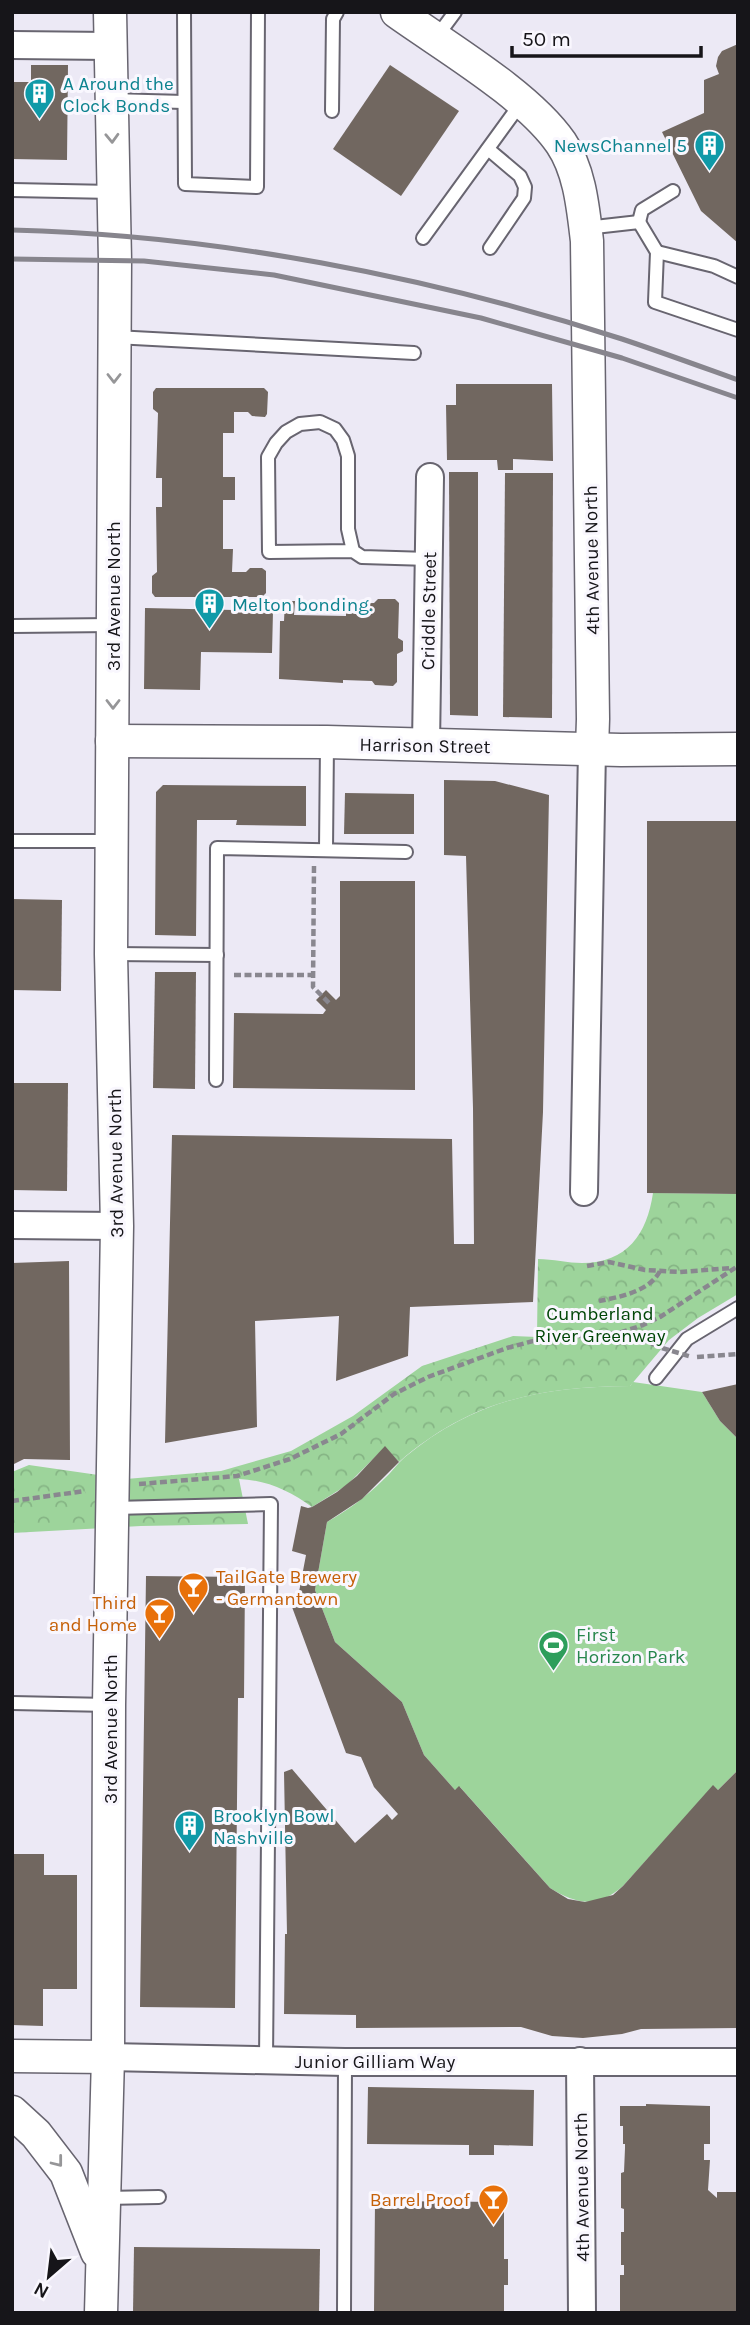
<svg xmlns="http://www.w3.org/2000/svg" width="750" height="2325" viewBox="0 0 750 2325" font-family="Karla,sans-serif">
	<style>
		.park { fill: url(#park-crowns) }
		.pitch { fill: #9dd49b }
		.building { fill: #716760 }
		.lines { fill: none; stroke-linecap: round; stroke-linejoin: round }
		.service-casing { stroke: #686570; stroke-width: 16 }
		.minor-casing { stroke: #686570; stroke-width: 30 }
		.tertiary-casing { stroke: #686570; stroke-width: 35 }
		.path { stroke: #89878f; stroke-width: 4.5; stroke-dasharray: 7 3.5; stroke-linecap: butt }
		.service { stroke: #fff; stroke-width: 12 }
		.minor { stroke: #fff; stroke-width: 26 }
		.tertiary { stroke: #fff; stroke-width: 32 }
		.rail { stroke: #87858d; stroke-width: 5 }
		.path-bridge { stroke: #89878f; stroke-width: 4.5; stroke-dasharray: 7 3.5; stroke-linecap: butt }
		.oneway { stroke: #969698 }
		.labels { text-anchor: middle; stroke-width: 6; stroke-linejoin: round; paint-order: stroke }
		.culture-label { font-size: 19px; fill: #0d838f; stroke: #f9f7fe; text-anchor: start }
		.street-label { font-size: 19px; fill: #161519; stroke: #f9f7fe }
		.park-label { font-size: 19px; fill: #014607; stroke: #f9f7fe }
		.food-label { font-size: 19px; fill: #c56008; stroke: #f9f7fe; text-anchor: end }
		.leisure-label { font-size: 19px; fill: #27864d; stroke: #f9f7fe; text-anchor: start }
	</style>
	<defs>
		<pattern id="park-crowns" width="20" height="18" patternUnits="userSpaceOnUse" patternTransform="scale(1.75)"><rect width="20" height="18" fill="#9dd49b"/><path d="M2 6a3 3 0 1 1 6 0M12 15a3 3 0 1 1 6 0" fill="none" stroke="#86b585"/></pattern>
	</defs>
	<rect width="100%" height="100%" fill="#ece9f5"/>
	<path class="park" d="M653,1193L738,1194V1294L698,1318L669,1340L630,1386C539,1387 471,1400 399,1462L385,1447L347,1485L312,1507C290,1491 266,1480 239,1479L248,1524L141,1526L12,1533V1472L29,1465L126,1479L221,1471L291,1451L353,1416L422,1366L513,1336L537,1337L538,1259C553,1259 568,1263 582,1263C627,1263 647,1234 653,1193Z"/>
	<path class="pitch" d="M633,1382L702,1392L720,1421L738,1439V1770L718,1790L713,1786L623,1886C598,1908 577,1905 550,1888L460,1787L455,1790L424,1755L402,1702L335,1642L315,1590L327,1522C348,1510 366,1497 383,1480C391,1473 397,1464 405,1457C476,1399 541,1387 630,1386Z"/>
	<g class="building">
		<polygon points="738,44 738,243 701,211 662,132 704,113 704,80 719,74 716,66 718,57 722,51"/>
		<polygon points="31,65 68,65 67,160 12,159 12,82 31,82"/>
		<polygon points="390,65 459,111 401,196 333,149"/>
		<polygon points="456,384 552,384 553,461 513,459 513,470 498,470 497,460 447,460 446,405 456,405"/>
		<polygon points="156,388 264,388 268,392 267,414 265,417 252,416 248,412 234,412 234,433 223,433 223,477 235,477 235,500 223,500 223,549 233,549 232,572 246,572 250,568 262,568 266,571 266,593 262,597 155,597 152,593 152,576 157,572 156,507 162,507 162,478 156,478 158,413 153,409 153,392"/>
		<polygon points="449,472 478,472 478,716 450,715"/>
		<polygon points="505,473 553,473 552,718 503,717"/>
		<polygon points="378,599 395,599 399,603 398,638 403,641 403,651 397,654 397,682 393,686 375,685 372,681 343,680 343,683 279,679 280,621 284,621 285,601 295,601 294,615 346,616 346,604 374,603"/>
		<polygon points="145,608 273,611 272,653 201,652 200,690 144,689"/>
		<polygon points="444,780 495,781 549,795 543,1112 533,1302 410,1307 408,1356 336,1381 339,1316 255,1321 257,1427 165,1443 172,1135 452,1139 454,1244 474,1244 473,1108 466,856 444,855"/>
		<polygon points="163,785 306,786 306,826 236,825 237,820 197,820 196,936 155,935 156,792"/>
		<polygon points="345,793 414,794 414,834 344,834"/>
		<polygon points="647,821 738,821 738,1194 647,1193"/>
		<polygon points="340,881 415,881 415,1090 233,1088 234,1013 323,1014 326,1010 316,1000 326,990 336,1000 340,996"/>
		<polygon points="12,899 62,900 61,991 12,990"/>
		<polygon points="155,972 196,972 195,1089 153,1088"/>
		<polygon points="12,1083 68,1083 67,1191 12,1190"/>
		<polygon points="69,1261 70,1460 24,1459 12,1465 12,1263"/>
		<polygon points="738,1384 738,1439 720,1421 702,1392"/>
		<polygon points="385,1446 399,1462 362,1499 327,1522 315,1590 335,1642 402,1702 424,1755 455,1790 459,1786 550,1888 568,1899 585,1902 613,1895 623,1886 713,1785 718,1790 738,1770 738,2028 641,2029 622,2034 583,2038 552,2036 521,2027 356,2028 356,2015 284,2014 285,1934 287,1934 284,1772 292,1769 355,1843 387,1814 392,1820 398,1814 374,1787 361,1757 346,1753 292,1607 303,1601 299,1592 306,1555 292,1551 301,1506 308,1508 312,1507 337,1492 357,1476"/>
		<polygon points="146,1576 245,1577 244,1698 238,1698 235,2008 140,2007"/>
		<polygon points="12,1854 44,1854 44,1875 77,1875 77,1989 43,1989 43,2026 12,2025"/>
		<polygon points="368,2087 534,2090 533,2146 494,2145 494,2155 469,2155 469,2145 367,2144"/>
		<polygon points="646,2104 710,2106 710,2144 704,2144 704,2160 710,2160 708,2190 717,2198 717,2192 738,2192 738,2313 620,2313 620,2275 624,2275 624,2265 621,2265 621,2232 624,2232 624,2209 621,2208 621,2173 624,2172 625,2148 625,2144 623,2144 623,2126 620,2126 620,2106 646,2106"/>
		<polygon points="375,2201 504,2202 504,2259 508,2259 508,2285 504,2285 504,2313 374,2313"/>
		<polygon points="134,2247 320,2249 319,2313 133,2313"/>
	</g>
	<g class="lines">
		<defs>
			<g id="service">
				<polyline points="184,12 185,184 257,187 258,12"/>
				<polyline points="435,39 455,12"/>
				<polyline points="111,100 184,102"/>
				<polyline points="332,111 333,19 337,12"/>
				<polyline points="488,149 520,176 525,187 524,198 490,248"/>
				<polyline points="12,190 113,192"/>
				<polyline points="639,222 642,210 673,191"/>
				<polyline points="586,228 639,222 657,252 655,302 738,330"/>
				<polyline points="423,238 521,103"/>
				<polyline points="657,252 714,266 738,277"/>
				<polyline points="115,337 414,353"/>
				<polyline points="353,551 269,552 268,457 276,443 286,432 300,424 320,422 335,429 343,440 348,456 348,529 353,551 362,557 429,559"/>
				<polyline points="12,626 113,625"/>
				<polyline points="12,841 111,841"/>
				<polyline points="326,850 327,743"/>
				<polyline points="113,954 217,955"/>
				<polyline points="216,1080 217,848 406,852"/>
				<polyline points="656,1378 687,1339 738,1308"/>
				<polyline points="114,1508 271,1504 266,2060"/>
				<polyline points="12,1703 109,1705"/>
				<polyline points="104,2198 159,2197"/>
				<polyline points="344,2313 345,2062"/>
			</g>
			<g id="minor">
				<polyline points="12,45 110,46"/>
				<polyline points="426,745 430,477"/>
				<polyline points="584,1192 592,749"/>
				<polyline points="12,1225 117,1226"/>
				<polyline points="108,2057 345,2062 738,2062"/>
				<polyline points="580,2061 582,2313"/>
			</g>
			<g id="tertiary">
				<path d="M397,12C446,47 528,95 561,143C580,171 583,208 587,241L593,719L592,749"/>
				<polyline points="112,741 327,742 621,750 738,749"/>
				<polyline points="12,2056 108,2057"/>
				<polyline points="12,2112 36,2134 66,2173 97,2252"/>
				<polyline points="101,2313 108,2057 109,1705 117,1226 111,954 115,261 110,12"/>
			</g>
		</defs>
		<use href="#service" class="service-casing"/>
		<use href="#minor" class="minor-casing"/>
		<use href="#tertiary" class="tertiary-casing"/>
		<g class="path">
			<polyline points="314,866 313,987 331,1005"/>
			<polyline points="234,975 313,975"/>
			<polyline points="587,1266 609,1262 645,1270 680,1272 732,1268"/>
			<path d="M599,1301C619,1297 649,1292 660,1271"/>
			<polyline points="622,1332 658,1346"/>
			<polyline points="697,1357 738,1354"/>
			<polyline points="139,1484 237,1476 290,1459 341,1434 394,1394 428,1377 507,1348 552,1336 597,1336 622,1332 643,1325 660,1317 738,1266"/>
			<polyline points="12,1501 85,1491"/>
		</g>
		<use href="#service" class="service"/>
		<use href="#minor" class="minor"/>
		<use href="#tertiary" class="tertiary"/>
		<g class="rail">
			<path d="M12,230C216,235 428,276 622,339C661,352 699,366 738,380"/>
			<polyline points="12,259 144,261 274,275 481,318 622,358 738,398"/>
		</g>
		<polyline class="path-bridge" points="662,1348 692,1357"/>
	</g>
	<defs><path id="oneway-chevron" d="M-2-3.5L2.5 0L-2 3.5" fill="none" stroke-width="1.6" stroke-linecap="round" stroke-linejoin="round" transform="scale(1.75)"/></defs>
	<g class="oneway">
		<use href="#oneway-chevron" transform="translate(112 138) rotate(88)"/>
		<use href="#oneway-chevron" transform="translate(114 378) rotate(90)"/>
		<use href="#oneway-chevron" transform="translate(113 704) rotate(90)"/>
		<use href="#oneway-chevron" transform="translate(58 2162) rotate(52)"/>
	</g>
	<defs>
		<symbol id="building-pin" viewBox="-11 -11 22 30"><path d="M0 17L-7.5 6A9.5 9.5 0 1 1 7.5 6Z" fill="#0f9aa8" stroke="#f9f7fe"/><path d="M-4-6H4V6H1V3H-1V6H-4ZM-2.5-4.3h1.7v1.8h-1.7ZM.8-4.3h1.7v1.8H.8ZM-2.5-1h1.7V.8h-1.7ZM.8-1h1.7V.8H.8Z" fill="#fff"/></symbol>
		<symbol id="bar-pin" viewBox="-11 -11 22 30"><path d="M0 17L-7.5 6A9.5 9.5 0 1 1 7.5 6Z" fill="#e8710a" stroke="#f9f7fe"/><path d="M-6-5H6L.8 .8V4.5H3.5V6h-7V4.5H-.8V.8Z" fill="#fff"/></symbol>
		<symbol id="stadium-pin" viewBox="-11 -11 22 30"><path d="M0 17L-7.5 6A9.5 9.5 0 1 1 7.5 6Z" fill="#2e9e5b" stroke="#f9f7fe"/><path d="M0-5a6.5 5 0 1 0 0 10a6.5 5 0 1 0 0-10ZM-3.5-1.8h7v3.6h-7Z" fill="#fff"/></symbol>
	</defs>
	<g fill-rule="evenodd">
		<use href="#building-pin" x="22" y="76" width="35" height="47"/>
		<use href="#building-pin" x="692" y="128" width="35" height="47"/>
		<use href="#building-pin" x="192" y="586" width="35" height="47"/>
		<use href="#bar-pin" x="176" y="1570" width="35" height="47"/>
		<use href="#bar-pin" x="142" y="1596" width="35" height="47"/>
		<use href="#stadium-pin" x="536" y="1628" width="35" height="47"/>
		<use href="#building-pin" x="172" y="1808" width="35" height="47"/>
		<use href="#bar-pin" x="476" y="2182" width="35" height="47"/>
	</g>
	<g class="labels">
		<g class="culture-label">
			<text x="63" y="90">A Around the<tspan x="63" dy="22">Clock Bonds</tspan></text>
			<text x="687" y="152" text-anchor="end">NewsChannel 5</text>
			<text x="232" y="611">Melton bonding.</text>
			<text x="213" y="1822">Brooklyn Bowl<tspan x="213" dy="22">Nashville</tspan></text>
		</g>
		<g class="street-label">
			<text transform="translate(591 560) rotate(-91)" y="7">4th Avenue North</text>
			<text transform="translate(113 596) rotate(-90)" y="7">3rd Avenue North</text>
			<text transform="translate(428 611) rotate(-89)" y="7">Criddle Street</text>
			<text transform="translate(425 745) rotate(1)" y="7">Harrison Street</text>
			<text transform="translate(115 1163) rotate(-91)" y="7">3rd Avenue North</text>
			<text transform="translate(110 1729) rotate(-90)" y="7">3rd Avenue North</text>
			<text x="375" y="2068">Junior Gilliam Way</text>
			<text transform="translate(581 2187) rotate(-91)" y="7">4th Avenue North</text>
		</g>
		<g class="park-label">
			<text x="600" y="1320">Cumberland<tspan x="600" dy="22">River Greenway</tspan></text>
		</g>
		<g class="food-label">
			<text x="216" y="1583" text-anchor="start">TailGate Brewery<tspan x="216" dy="22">- Germantown</tspan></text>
			<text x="137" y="1609">Third<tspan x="137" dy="22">and Home</tspan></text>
			<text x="470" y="2206">Barrel Proof</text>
		</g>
		<g class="leisure-label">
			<text x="576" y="1641">First<tspan x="576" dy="22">Horizon Park</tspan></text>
		</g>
	</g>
	<rect width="750" height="2325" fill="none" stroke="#161519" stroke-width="28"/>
	<g transform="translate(49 2276) rotate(208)" stroke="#f9f7fe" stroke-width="5" paint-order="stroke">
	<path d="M0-5L12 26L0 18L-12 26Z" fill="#161519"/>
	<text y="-10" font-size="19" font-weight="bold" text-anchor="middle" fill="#161519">N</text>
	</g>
	<path d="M512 46v10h189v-10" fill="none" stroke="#161519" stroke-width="3.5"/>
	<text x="522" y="46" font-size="21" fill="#161519" stroke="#f9f7fe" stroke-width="5" paint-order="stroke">50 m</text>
</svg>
